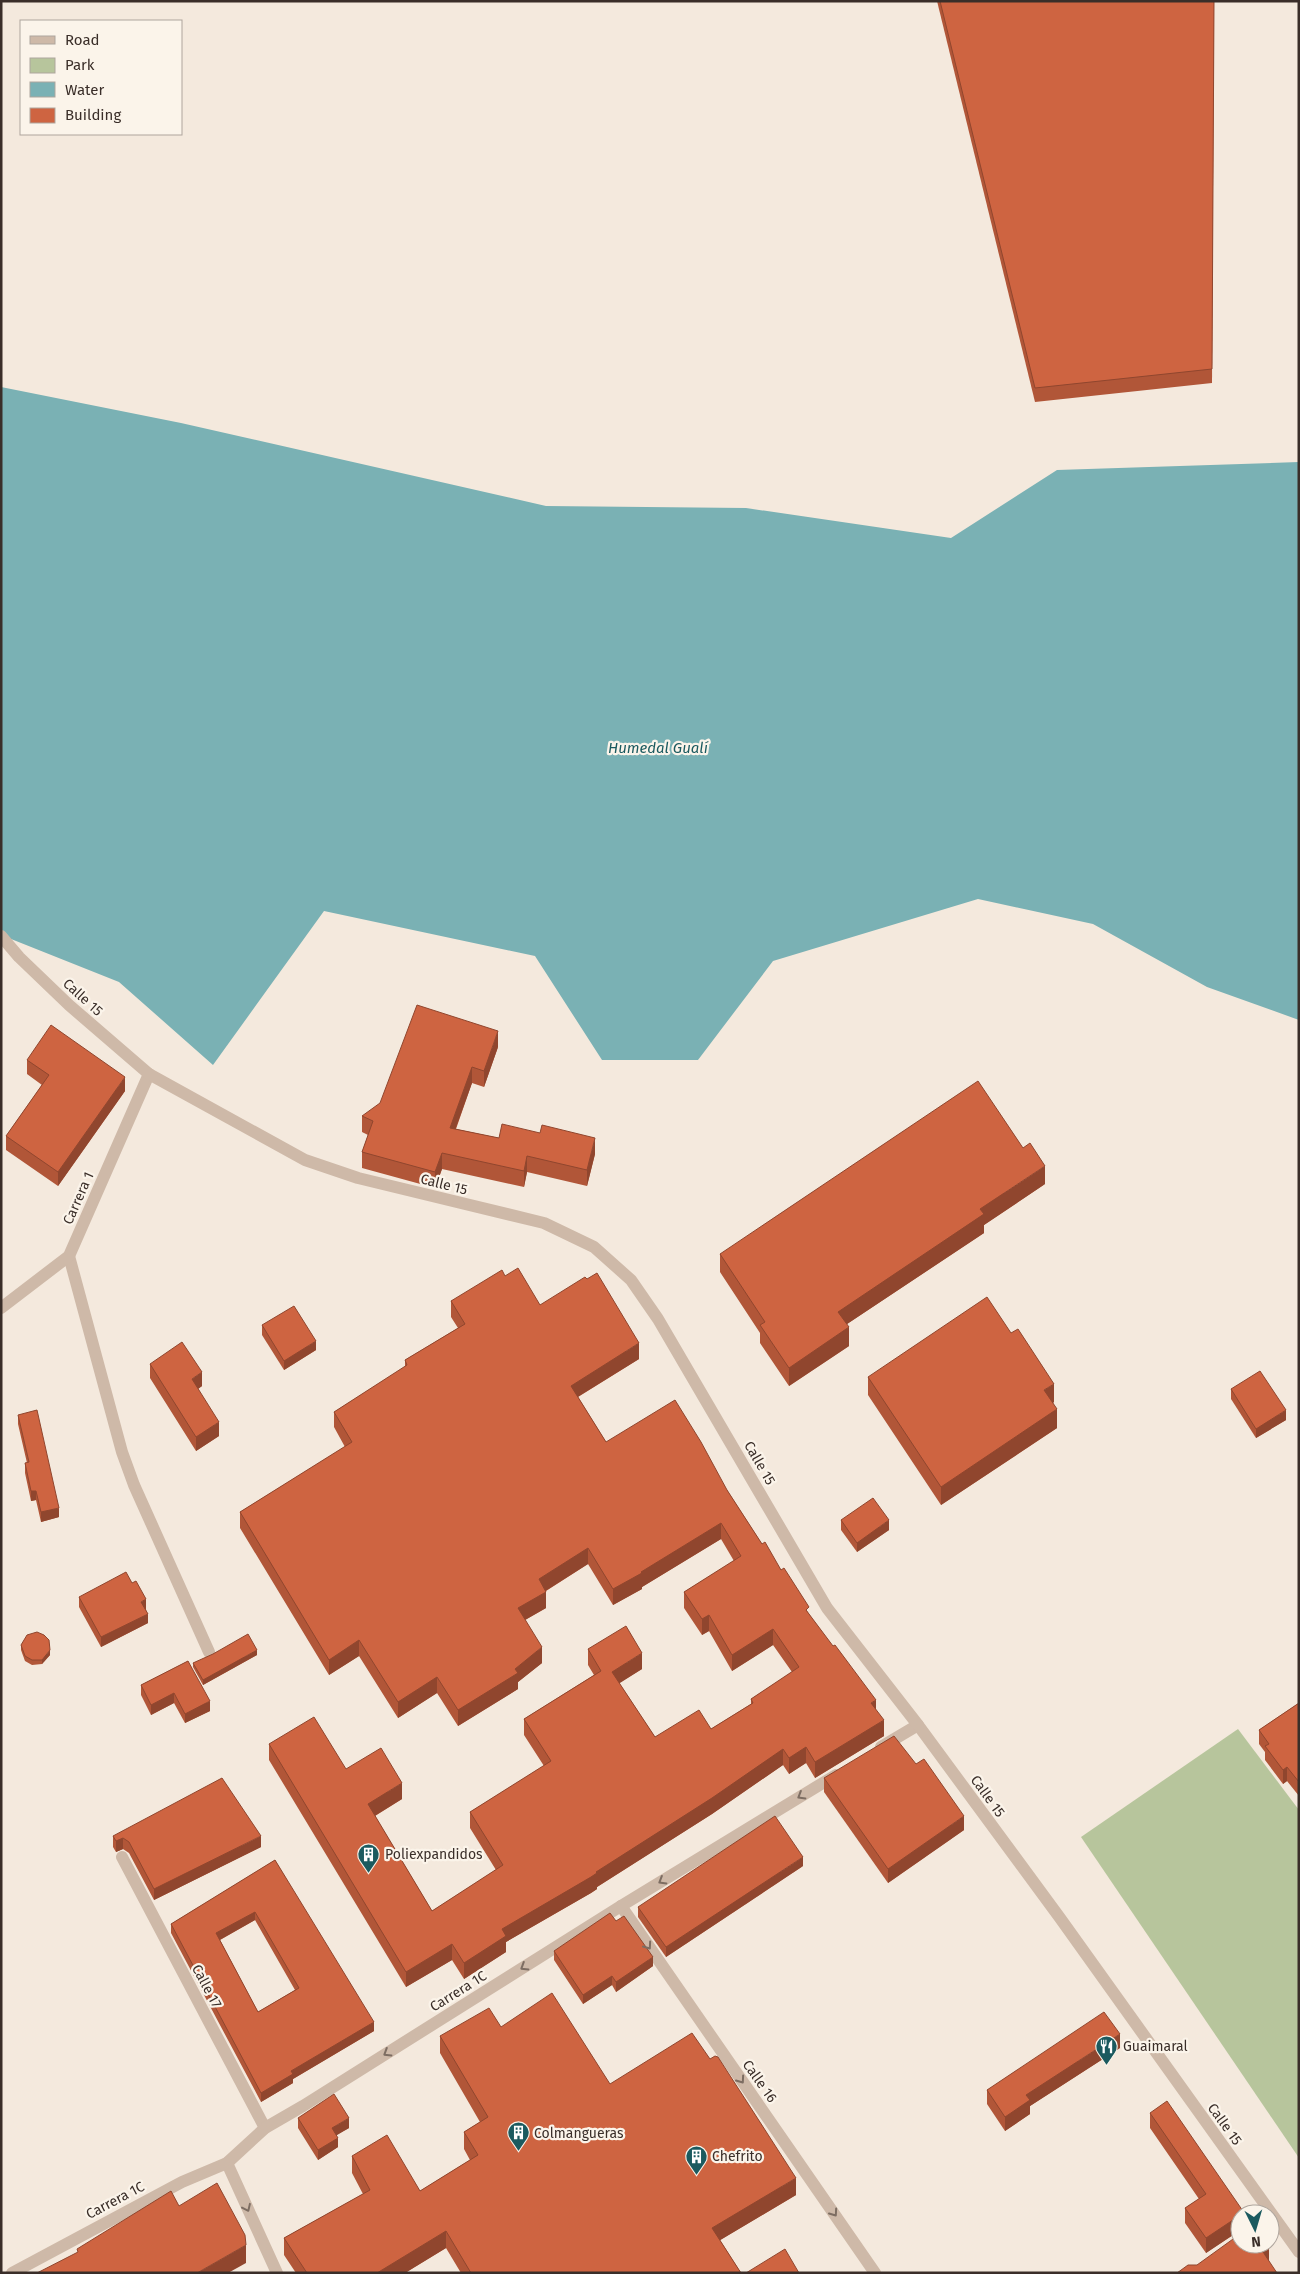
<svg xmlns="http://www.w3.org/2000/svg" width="1300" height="2274" viewBox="0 0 1300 2274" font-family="'Fira Sans',sans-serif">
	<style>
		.green { fill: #b7c59c }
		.water { fill: #7ab1b4 }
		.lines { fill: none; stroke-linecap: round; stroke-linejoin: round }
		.minor { stroke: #ceb9a8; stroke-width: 12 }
		.tertiary { stroke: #ceb9a8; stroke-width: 12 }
		.wall { fill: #b15638; fill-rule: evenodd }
		.shaded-wall { fill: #90462e }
		.building { fill: #ce6441; stroke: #90462e; fill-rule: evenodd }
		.oneway { stroke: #7d6d62 }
		.labels { text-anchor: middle; stroke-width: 4.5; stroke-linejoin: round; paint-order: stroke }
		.street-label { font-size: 14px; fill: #3a2e29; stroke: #fbf4ea }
		.poi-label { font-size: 14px; fill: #3a2e29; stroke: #fbf4ea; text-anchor: start }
		.water-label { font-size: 15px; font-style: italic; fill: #1b5a5f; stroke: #fbf4ea }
	</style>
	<rect width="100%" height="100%" fill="#f4e9dd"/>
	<polygon class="green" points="1238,1729 1299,1810 1299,2158 1081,1837"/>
	<polygon class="water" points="1,387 181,423 546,506 746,508 951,538 1057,470 1299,462 1299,1020 1207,987 1093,924 978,899 773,961 698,1060 602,1060 535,956 324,911 213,1065 119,982 1,935"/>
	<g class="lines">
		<g class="minor">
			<polyline points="69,1256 122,1452 134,1485 209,1652"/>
			<polyline points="1,1308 69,1256 149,1074"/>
			<polyline points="881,1747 918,1725"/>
			<polyline points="122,1857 265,2128"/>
			<polyline points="621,1906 875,2273"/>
			<polyline points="227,2163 277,2273"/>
			<polyline points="12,2273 182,2182 227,2163 265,2128 303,2106 621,1906 836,1775"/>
		</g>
		<polyline class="tertiary" points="1,936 19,957 69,1005 149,1074 305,1160 358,1178 544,1223 594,1247 631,1280 658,1319 827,1608 918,1725 1060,1918 1299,2252"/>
	</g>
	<g class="wall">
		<polygon points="937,1 1214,1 1212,383 1035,402"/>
		<polygon points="498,1047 484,1087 472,1083 456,1129 499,1138 595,1154 587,1186 527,1172 524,1187 442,1169 435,1188 362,1168 362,1152 368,1135 362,1132 362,1116"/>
		<polygon points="27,1060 125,1091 58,1186 6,1150 6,1136 42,1085 27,1074"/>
		<polygon points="1045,1184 984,1225 984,1233 847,1324 849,1346 789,1386 760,1343 760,1333 720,1272 720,1254"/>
		<polygon points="505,1276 540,1305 639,1359 578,1397 606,1442 727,1490 762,1544 781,1570 809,1614 876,1710 884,1736 815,1778 806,1763 789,1774 783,1765 712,1814 597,1887 597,1889 591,1893 506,1942 506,1952 464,1979 452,1960 406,1987 269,1760 269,1744 346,1769 402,1799 375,1816 432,1911 496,1870 470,1828 470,1812 544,1766 524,1735 524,1719 594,1675 588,1665 588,1649 642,1669 619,1683 655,1737 711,1729 751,1704 751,1699 792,1672 773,1645 732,1671 709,1631 702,1635 684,1608 684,1592 734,1561 721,1539 642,1587 642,1589 613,1605 588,1564 546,1591 546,1608 525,1620 542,1663 518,1682 518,1689 458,1726 437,1693 398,1718 359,1656 329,1675 240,1528 240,1512 345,1447 334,1427 334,1412 405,1367 405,1360 458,1328 451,1317 451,1301"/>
		<polygon points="262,1325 316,1350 284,1370 262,1335"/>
		<polygon points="150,1364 202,1386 198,1389 219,1436 196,1451 150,1378"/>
		<polygon points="868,1377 1054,1402 1053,1403 1057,1428 941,1505 868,1395"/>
		<polygon points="1231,1389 1286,1420 1256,1438 1231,1399"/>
		<polygon points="18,1415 59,1517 41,1522 36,1500 31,1501 25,1473 25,1463 27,1463 18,1424"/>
		<polygon points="841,1520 889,1530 857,1552 841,1530"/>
		<polygon points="79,1597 146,1609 148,1623 101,1647 79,1607"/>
		<polygon points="21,1645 50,1655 42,1664 32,1665 25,1661 21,1650"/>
		<polygon points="257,1655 203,1685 193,1667 193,1663"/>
		<polygon points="188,1661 210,1711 185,1723 174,1703 151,1715 141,1695 141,1685"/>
		<polygon points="1299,1703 1299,1796 1287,1781 1283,1784 1265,1760 1265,1752 1259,1744 1259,1730"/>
		<polygon points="824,1778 964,1830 888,1883 824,1792"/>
		<polygon points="113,1836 261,1847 154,1900 129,1853 123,1849 116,1852 113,1847"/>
		<path d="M275,1860L374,2031L293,2079V2083L261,2102L171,1933V1924ZM255,1920L295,1990L258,2012L220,1940Z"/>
		<polygon points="803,1866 666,1957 638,1917 638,1907"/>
		<polygon points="616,1921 653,1966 616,1992 612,1985 583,2004 554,1960 554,1951"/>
		<polygon points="501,2027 610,2084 796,2195 720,2240 741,2273 461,2273 446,2248 405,2273 296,2273 284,2255 284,2238 363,2194 352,2173 352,2156 420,2191 470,2160 464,2149 464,2132 480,2122 440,2053 440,2036"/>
		<polygon points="1120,2048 1030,2106 1030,2114 1005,2131 987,2104 987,2090"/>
		<polygon points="1150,2113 1240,2214 1240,2231 1239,2231 1206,2253 1185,2223 1185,2208 1199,2199 1150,2128"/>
		<polygon points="298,2118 349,2128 336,2135 338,2147 318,2160 298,2128"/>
	</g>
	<g class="shaded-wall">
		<polygon points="498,1031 498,1047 484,1087 484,1071"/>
		<polygon points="472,1067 472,1083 450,1144 450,1128"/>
		<polygon points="125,1077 125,1091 58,1186 58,1172"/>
		<polygon points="595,1138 595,1154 587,1186 587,1170"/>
		<polygon points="442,1153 442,1169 435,1188 435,1172"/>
		<polygon points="527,1156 527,1172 524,1187 524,1171"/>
		<polygon points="1045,1166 1045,1184 984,1225 984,1233 838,1330 838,1312 980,1209"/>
		<polygon points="849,1327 849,1346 789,1386 789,1368"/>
		<polygon points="316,1341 316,1350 284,1370 284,1361"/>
		<polygon points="639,1343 639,1359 571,1401 571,1386"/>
		<polygon points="202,1372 202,1386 192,1393 192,1379"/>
		<polygon points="1054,1384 1054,1402 1044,1408 1044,1390"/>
		<polygon points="1057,1409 1057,1428 941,1505 941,1487"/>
		<polygon points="1286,1410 1286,1420 1256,1438 1256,1429"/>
		<polygon points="219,1422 219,1436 196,1451 196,1437"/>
		<polygon points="31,1491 36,1491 36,1500 31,1501"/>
		<polygon points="59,1508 59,1517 41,1522 41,1512"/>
		<polygon points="889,1520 889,1530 857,1552 857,1543"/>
		<polygon points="721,1523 721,1539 642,1587 642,1589 613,1605 613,1589"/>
		<polygon points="588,1548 588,1564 539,1595 539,1579"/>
		<polygon points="546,1592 546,1608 518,1624 518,1608"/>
		<polygon points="146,1599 146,1609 141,1611 141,1602"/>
		<polygon points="148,1614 148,1623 101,1647 101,1637"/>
		<polygon points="709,1615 709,1631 702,1635 702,1619"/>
		<polygon points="773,1629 773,1645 732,1671 732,1655"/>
		<polygon points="359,1640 359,1656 329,1675 329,1660"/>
		<polygon points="542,1647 542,1663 518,1682 518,1689 458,1726 458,1710 515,1669"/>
		<polygon points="50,1650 50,1655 42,1664 42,1660"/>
		<polygon points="257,1650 257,1655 203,1685 203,1680"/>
		<polygon points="642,1653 642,1669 612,1688 612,1672"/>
		<polygon points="437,1677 437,1693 398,1718 398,1702"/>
		<polygon points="174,1693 174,1703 151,1715 151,1705"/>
		<polygon points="876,1700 876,1716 871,1703"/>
		<polygon points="210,1701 210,1711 185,1723 185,1714"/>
		<polygon points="884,1720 884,1736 815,1778 815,1762"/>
		<polygon points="806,1747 806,1763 789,1774 789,1758"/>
		<polygon points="783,1749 783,1765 712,1814 597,1887 597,1889 591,1893 506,1942 506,1952 464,1979 464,1963 502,1929 596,1872"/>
		<polygon points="1287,1767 1287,1781 1283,1784 1283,1770"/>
		<polygon points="402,1783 402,1799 368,1820 368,1804"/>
		<polygon points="964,1816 964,1830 888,1883 888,1869"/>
		<polygon points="261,1836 261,1847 154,1900 154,1889"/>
		<polygon points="123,1838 123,1849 116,1852 116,1841"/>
		<polygon points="803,1857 803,1866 666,1957 666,1947"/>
		<polygon points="255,1912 255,1920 216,1942 216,1933"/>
		<polygon points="452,1944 452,1960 406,1987 406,1972"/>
		<polygon points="653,1957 653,1966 616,1992 616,1982"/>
		<polygon points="612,1976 612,1985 583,2004 583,1995"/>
		<polygon points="374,2022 374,2031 293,2079 293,2083 261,2102 261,2093 291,2071"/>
		<polygon points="1120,2034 1120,2048 1030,2106 1030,2114 1005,2131 1005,2117 1026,2095"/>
		<polygon points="349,2118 349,2128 332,2138 332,2128"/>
		<polygon points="338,2138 338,2147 318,2160 318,2150"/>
		<polygon points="796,2178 796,2195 712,2245 712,2228"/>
		<polygon points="1239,2216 1239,2231 1206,2253 1206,2238"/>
		<polygon points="446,2231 446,2248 405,2273 377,2273"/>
		<polygon points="246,2245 246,2263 228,2273 197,2273"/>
		<polygon points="1269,2248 1269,2263 1263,2252"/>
	</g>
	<g class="building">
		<polygon points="940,1 1214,1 1212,369 1035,388"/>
		<polygon points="417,1005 498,1031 484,1071 472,1067 450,1128 499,1138 502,1124 540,1133 542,1125 595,1138 587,1170 527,1156 524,1171 442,1153 435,1172 362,1152 373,1121 362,1116 380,1103"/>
		<polygon points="51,1025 125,1077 58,1172 6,1136 49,1075 27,1060"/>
		<polygon points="978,1081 1023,1148 1030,1143 1045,1166 980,1209 984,1214 838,1312 849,1327 789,1368 760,1325 765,1322 720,1254"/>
		<polygon points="518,1268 540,1305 585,1277 587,1279 597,1273 639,1343 571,1386 606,1442 675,1400 701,1442 727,1490 762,1544 765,1542 781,1570 784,1568 809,1607 806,1610 833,1646 835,1645 876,1700 871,1703 884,1720 815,1762 806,1747 789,1758 783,1749 712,1798 596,1872 597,1873 591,1877 502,1929 506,1936 464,1963 452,1944 406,1972 269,1744 314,1717 346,1769 381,1748 402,1783 368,1804 432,1911 503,1865 470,1812 551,1761 524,1719 601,1671 588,1649 626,1626 642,1653 612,1672 655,1737 699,1710 711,1729 753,1703 751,1699 799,1667 773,1629 732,1655 709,1615 702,1619 684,1592 741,1556 721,1523 641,1572 642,1573 613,1589 588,1548 539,1579 546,1592 518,1608 542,1647 515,1669 518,1673 458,1710 437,1677 398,1702 359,1640 329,1660 240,1512 352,1442 334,1412 407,1365 405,1360 465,1324 451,1301 502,1270 505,1276"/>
		<polygon points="987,1297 1011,1333 1018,1329 1054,1384 1044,1390 1057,1409 941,1487 868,1377"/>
		<polygon points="294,1306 316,1341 284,1361 262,1325"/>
		<polygon points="182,1342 202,1372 192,1379 219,1422 196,1437 150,1364"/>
		<polygon points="1260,1371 1286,1410 1256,1429 1231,1389"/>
		<polygon points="37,1410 59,1508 41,1512 36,1491 31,1491 25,1463 29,1462 18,1415"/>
		<polygon points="873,1498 889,1520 857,1543 841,1520"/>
		<polygon points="126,1572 132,1583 136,1581 146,1599 141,1602 148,1614 101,1637 79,1597"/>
		<polygon points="37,1632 44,1635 49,1640 50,1650 42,1660 32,1660 25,1656 21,1645 27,1635"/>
		<polygon points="248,1634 257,1650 203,1680 193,1663 213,1654"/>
		<polygon points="188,1661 210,1701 185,1714 174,1693 151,1705 141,1685"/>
		<polygon points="1299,1703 1299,1782 1287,1767 1283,1770 1265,1746 1269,1744 1259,1730"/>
		<polygon points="894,1736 916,1764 924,1759 964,1816 888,1869 824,1778"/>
		<polygon points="222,1778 261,1836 154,1889 129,1842 123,1838 116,1841 113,1836"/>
		<polygon points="775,1816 803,1857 666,1947 638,1907"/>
		<path d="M275,1860L374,2022L291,2071L293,2074L261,2093L171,1924ZM255,1912L299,1988L258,2012L216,1933Z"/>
		<polygon points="610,1913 616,1921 624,1916 653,1957 616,1982 612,1976 583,1995 554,1951"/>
		<polygon points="552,1993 610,2084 692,2033 710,2059 715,2056 718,2057 796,2178 712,2228 741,2273 471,2273 446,2231 377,2273 307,2273 284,2238 370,2190 352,2156 387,2135 420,2191 478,2155 464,2132 488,2117 440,2036 489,2008 501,2027"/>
		<polygon points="1104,2012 1120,2034 1026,2095 1030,2100 1005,2117 987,2090"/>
		<polygon points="334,2094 349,2118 332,2128 338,2138 318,2150 298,2118"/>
		<polygon points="1167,2101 1245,2214 1240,2214 1240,2216 1239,2216 1206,2238 1185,2208 1206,2194 1150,2113"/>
		<polygon points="217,2183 245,2235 246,2245 197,2273 37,2273 78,2252 77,2249 171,2191 179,2206"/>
		<polygon points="1240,2234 1240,2244 1266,2244 1269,2248 1263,2252 1277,2273 1177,2273 1188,2265 1197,2265"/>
		<polygon points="785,2249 799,2273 746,2273"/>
	</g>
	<defs><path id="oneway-chevron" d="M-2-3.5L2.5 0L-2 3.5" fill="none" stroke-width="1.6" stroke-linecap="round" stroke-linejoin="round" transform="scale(1.25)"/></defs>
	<g class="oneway">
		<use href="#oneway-chevron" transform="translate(801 1796) rotate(149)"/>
		<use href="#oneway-chevron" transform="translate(662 1881) rotate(149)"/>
		<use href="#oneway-chevron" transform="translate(648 1946) rotate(55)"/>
		<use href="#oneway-chevron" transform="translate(524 1967) rotate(148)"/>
		<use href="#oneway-chevron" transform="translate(387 2053) rotate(148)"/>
		<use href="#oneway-chevron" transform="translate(741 2080) rotate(55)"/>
		<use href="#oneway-chevron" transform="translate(247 2208) rotate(65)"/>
		<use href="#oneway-chevron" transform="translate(834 2213) rotate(55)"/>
	</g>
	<defs>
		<symbol id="building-pin" viewBox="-11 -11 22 30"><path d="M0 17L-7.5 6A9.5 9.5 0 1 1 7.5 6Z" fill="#1b5a5f" stroke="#fbf4ea"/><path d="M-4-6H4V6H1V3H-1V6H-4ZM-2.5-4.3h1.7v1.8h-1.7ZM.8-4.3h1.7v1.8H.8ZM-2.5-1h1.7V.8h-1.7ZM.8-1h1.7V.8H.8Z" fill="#fff"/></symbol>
		<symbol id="restaurant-pin" viewBox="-11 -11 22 30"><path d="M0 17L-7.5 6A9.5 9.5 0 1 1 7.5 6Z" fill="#1b5a5f" stroke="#fbf4ea"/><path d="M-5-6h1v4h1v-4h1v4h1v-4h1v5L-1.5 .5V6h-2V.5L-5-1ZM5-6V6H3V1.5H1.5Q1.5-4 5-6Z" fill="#fff"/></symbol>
	</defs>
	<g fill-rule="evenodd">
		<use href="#building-pin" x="356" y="1842" width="25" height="34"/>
		<use href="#restaurant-pin" x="1094" y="2034" width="25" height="34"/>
		<use href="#building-pin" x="506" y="2120" width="25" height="34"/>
		<use href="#building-pin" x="684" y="2144" width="25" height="34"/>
	</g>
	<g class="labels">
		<g class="street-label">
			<text transform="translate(83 997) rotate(42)" y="5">Calle 15</text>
			<text transform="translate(444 1184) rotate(14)" y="5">Calle 15</text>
			<text transform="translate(78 1198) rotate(-66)" y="5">Carrera 1</text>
			<text transform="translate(760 1463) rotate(60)" y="5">Calle 15</text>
			<text transform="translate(988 1796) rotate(54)" y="5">Calle 15</text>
			<text transform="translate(207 1986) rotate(62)" y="5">Calle 17</text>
			<text transform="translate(458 1991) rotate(-32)" y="5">Carrera 1C</text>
			<text transform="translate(760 2081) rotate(55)" y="5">Calle 16</text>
			<text transform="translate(1225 2124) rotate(54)" y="5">Calle 15</text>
			<text transform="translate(115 2200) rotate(-28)" y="5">Carrera 1C</text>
		</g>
		<g class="poi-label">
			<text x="385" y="1859">Poliexpandidos</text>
			<text x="1123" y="2051">Guaimaral</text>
			<text x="534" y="2138">Colmangueras</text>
			<text x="712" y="2161">Chefrito</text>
		</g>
		<g class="water-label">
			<text x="658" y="753">Humedal Gualí</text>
		</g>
	</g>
	<rect width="1300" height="2274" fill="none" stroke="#3a2e29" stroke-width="5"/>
	<rect x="20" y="20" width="162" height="115" fill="#fbf4ea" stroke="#aea59d"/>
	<rect x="30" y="36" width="25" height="8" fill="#ceb9a8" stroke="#aea59d"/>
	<text x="65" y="45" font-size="15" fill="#3a2e29">Road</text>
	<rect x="30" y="58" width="25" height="15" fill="#b7c59c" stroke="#aea59d"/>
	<text x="65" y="70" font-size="15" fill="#3a2e29">Park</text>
	<rect x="30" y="82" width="25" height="15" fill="#7ab1b4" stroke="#aea59d"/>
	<text x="65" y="95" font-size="15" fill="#3a2e29">Water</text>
	<rect x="30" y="108" width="25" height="15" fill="#ce6441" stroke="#aea59d"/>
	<text x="65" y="120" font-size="15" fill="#3a2e29">Building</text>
	<g transform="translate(1255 2229) rotate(175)"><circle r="24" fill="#fbf4ea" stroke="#aea59d"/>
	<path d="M0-4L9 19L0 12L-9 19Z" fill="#1b5a5f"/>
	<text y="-8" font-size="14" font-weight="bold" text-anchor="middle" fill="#3a2e29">N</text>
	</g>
</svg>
